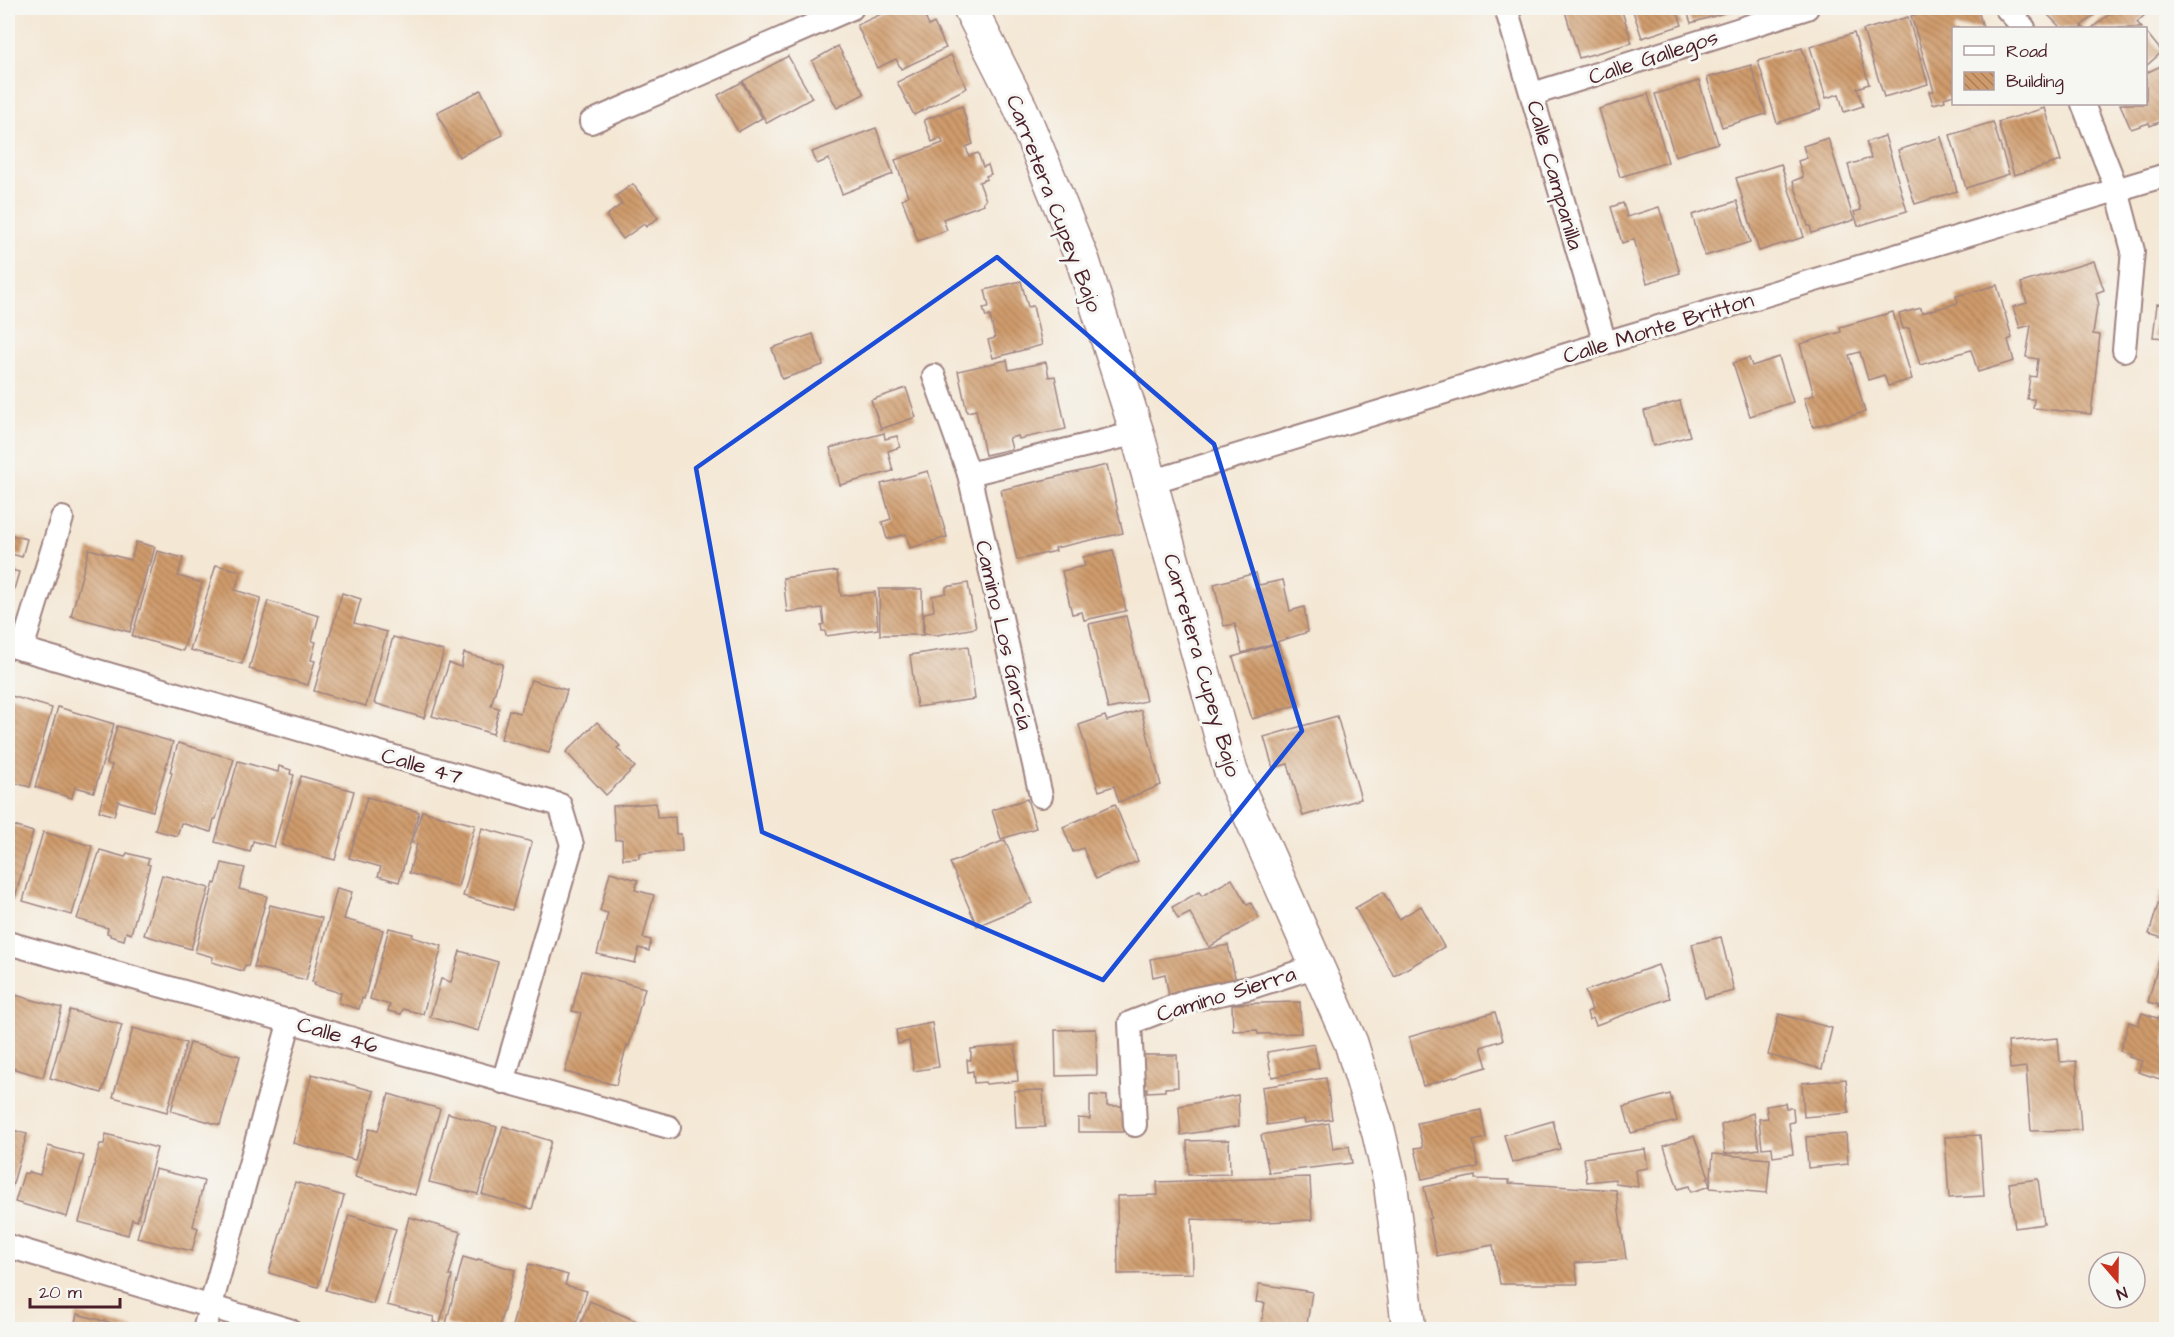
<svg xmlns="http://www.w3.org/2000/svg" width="2174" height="1337" viewBox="0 0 2174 1337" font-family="'Architects Daughter',sans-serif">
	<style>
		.building { fill: url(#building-back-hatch) }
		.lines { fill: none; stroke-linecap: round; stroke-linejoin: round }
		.street-casing { stroke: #9f8380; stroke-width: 26 }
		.secondary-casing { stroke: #9f8380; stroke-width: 36 }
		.street { stroke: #fff; stroke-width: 22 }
		.secondary { stroke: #fff; stroke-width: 33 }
		.marked { fill: none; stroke: #1d4ed8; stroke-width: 4.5; stroke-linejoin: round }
		.labels { text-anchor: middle; stroke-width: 6; stroke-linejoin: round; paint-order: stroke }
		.street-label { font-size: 22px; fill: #4a1f2b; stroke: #f6f6f2 }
	</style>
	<defs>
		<pattern id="building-back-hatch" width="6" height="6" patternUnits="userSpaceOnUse" patternTransform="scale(1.5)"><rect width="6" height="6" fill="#cf9b6c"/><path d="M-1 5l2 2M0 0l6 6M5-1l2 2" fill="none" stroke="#aa7e59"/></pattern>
	</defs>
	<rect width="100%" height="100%" fill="#f6f6f2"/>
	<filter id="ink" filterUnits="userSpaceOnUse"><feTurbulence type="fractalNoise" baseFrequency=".0167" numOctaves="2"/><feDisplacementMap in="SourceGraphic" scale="12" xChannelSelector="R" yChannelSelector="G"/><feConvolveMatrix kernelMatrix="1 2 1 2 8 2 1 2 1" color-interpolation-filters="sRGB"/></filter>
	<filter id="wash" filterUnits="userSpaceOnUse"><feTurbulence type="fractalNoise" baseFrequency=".008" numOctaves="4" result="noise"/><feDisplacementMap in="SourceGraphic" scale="24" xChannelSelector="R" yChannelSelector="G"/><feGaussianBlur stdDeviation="1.35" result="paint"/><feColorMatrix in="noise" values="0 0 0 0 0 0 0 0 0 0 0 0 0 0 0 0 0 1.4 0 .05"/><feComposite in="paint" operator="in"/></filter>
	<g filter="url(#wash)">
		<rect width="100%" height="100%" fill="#f4e7d4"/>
		<g id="blocks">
			<g class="building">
				<polygon points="894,8 905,8 907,12 921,8 929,26 934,23 946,48 901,69 896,59 877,68 857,25"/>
				<polygon points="1564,8 1621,8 1632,43 1579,58"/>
				<polygon points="1632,8 1676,8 1682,25 1642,38"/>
				<polygon points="1686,8 1733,8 1734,10 1691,23"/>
				<polygon points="1938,8 1963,8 1965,14 1978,10 1983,28 1954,28 1954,95 1944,98 1945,101 1933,104 1929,92 1934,91 1911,16"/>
				<polygon points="2041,8 2103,8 2081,26 2084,28 2061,28"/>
				<polygon points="2117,8 2142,8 2147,13 2137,22 2142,28 2092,28"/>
				<polygon points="1908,17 1928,84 1884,97 1863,30"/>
				<polygon points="2146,32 2162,52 2146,66"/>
				<polygon points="1854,33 1869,84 1857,88 1863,106 1844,112 1839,94 1826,98 1810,47"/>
				<polygon points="838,46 864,94 837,108 812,61"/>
				<polygon points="1802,48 1821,109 1777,123 1758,61"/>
				<polygon points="951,55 967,88 914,115 897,82"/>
				<polygon points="788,56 812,98 767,123 743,81"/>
				<polygon points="2166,61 2166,111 2159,114 2162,121 2150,126 2149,123 2131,129 2120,104 2146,104 2146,73 2163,65 2162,63"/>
				<polygon points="1751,65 1766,114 1722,127 1707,78"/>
				<polygon points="1699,81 1718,143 1675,156 1655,94"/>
				<polygon points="742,82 762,118 738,132 718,95"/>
				<polygon points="481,90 503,135 459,157 437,112"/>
				<polygon points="1648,94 1668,162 1620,177 1599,109"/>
				<polygon points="962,106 973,144 966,147 969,156 978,153 983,167 988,165 991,174 986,176 987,179 979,182 986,200 983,202 984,204 943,219 947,230 918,241 902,199 908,196 895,160 943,143 941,138 932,142 924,120"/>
				<polygon points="2045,108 2061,161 2014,175 1998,122"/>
				<polygon points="1993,122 2009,174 1966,188 1950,135"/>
				<polygon points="876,128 893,174 842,194 829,159 817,164 812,152"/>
				<polygon points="1885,136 1907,211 1858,226 1854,212 1861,210 1848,165 1871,158 1866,142"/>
				<polygon points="1941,137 1957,191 1915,204 1898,150"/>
				<polygon points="1828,138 1854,220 1812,233 1810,226 1808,226 1793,181 1803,177 1798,161 1807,158 1803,146"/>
				<polygon points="1781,164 1804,237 1759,251 1736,178"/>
				<polygon points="633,184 658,218 646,227 644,224 623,239 606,216 622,204 616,196"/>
				<polygon points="1737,201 1750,242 1705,256 1692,215"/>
				<polygon points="1623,203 1627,217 1659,207 1680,273 1647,283 1634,239 1622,243 1611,207"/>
				<polygon points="2094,261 2104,290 2096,293 2099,305 2097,306 2093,334 2100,335 2091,414 2033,408 2034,399 2027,399 2030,376 2036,377 2038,359 2026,357 2031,325 2020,328 2013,307 2027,303 2021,283"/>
				<polygon points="1021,281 1028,307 1033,306 1042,345 993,358 988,340 995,338 990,316 986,317 983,308 989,307 985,290"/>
				<polygon points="1997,285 2012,338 2008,340 2014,361 1978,372 1971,350 1920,365 1909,328 1903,329 1899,314 1921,308 1922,313 1947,306 1958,303 1956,296"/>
				<polygon points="2157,304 2166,305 2166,338 2153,337"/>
				<polygon points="1893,312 1912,379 1888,386 1884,375 1868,380 1860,352 1849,355 1865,412 1813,427 1804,398 1814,395 1800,344 1841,332 1840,327"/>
				<polygon points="813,334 823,365 782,379 772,348"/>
				<polygon points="1779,357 1793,402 1750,416 1733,363 1749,358 1752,366"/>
				<polygon points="1007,360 1009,370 1046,362 1049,377 1055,376 1066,429 1019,439 1018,436 1009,438 1012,449 985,455 976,410 967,412 958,371"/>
				<polygon points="906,388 916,417 881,429 871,400"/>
				<polygon points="1680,401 1690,436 1653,446 1644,411"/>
				<polygon points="884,433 885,439 897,436 900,447 888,451 893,471 840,485 830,448"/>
				<polygon points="1107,465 1123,533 1055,548 1056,551 1017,560 1001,490"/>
				<polygon points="928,471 947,537 910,548 906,534 887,539 882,522 891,519 881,484"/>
				<polygon points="8,534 27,539 22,557 8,553"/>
				<polygon points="136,542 155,547 150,565 148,565 130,632 71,616 89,549 131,560"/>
				<polygon points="1113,550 1126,611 1084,620 1082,612 1072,614 1062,571 1085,566 1083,557"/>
				<polygon points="157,551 183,558 178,576 202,583 183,651 132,636"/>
				<polygon points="216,565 241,571 235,590 261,598 242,664 190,650"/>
				<polygon points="8,569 19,572 11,600 8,599"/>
				<polygon points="837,571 841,596 875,592 878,629 826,636 825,631 822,631 821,625 824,624 822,608 787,612 783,578"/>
				<polygon points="1256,573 1259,585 1283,580 1290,611 1304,607 1308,632 1242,653 1235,624 1224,626 1214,584"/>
				<polygon points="968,583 976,628 937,635 924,634 924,613 934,611 932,596 946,593 946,587"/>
				<polygon points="879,589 922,589 923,635 880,635"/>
				<polygon points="342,593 361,599 354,623 387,632 366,706 314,691"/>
				<polygon points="268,601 319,616 312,641 316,642 311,660 315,661 308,685 249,669"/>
				<polygon points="1126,616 1146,701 1108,709 1089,624"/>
				<polygon points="393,637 444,651 424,718 374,703"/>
				<polygon points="1278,643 1297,705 1252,719 1233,657"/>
				<polygon points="968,646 975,699 917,707 910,655"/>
				<polygon points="464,653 503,664 491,706 499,708 493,734 432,716 449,663 461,667"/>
				<polygon points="531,680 567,690 549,753 501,739 509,710 520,713"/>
				<polygon points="8,695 52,708 30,787 8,781"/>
				<polygon points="58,707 114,724 94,792 75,787 72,798 35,787"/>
				<polygon points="1141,710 1161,785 1119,802 1114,786 1099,791 1079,725 1105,716 1107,721"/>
				<polygon points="1337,716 1361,799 1303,816 1288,764 1273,768 1264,737"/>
				<polygon points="597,722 620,746 617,748 635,767 606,795 566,752"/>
				<polygon points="117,726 173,742 153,811 118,801 114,816 99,811 112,765 107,764"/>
				<polygon points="178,743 234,759 216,819 214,819 211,832 181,823 177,836 155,830 172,773 170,772"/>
				<polygon points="238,761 278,772 279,766 291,770 290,774 294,775 274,847 253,841 250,852 215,842"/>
				<polygon points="301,776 354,791 335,860 282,845"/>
				<polygon points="367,797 419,812 399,882 378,876 381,867 349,858"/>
				<polygon points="1027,799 1036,828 1001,839 992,810"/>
				<polygon points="656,803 657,818 675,817 676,834 681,834 682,851 639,853 639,858 623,859 622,839 615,840 613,806"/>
				<polygon points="1115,804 1138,861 1096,879 1083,848 1073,852 1063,827"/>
				<polygon points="422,811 475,825 458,887 409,873 417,844 412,843"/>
				<polygon points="8,824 33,832 14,901 8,899"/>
				<polygon points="482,828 532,842 512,910 463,896"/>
				<polygon points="43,832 92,846 72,915 23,901"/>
				<polygon points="1005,840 1032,903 977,926 950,863"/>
				<polygon points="100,850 125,857 127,853 149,859 147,864 150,865 131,934 126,932 124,940 110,936 110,934 107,933 108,928 77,919"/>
				<polygon points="222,863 245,868 239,889 267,896 248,966 245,965 243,971 212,962 213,957 195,952 214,883 216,884"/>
				<polygon points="610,872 638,880 635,890 654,895 643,938 651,940 649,951 639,948 635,963 597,954 608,913 600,911"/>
				<polygon points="162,875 209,888 191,949 144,935"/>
				<polygon points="1232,879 1247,905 1251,903 1259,918 1209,947 1190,913 1178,919 1172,907 1199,892 1202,896"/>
				<polygon points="337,888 352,892 344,919 383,930 364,999 362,998 359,1009 339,1003 341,993 314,985 315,982 312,982"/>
				<polygon points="2162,891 2166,892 2166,939 2149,934"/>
				<polygon points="1383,892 1399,919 1421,906 1444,947 1394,976 1355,908"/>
				<polygon points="270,905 322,918 306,980 254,967"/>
				<polygon points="389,928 413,934 412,937 442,946 423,1014 403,1009 401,1014 388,1011 390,1005 370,999"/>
				<polygon points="1721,937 1734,991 1705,998 1692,944"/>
				<polygon points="1228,945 1237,986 1169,997 1165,974 1153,977 1150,959"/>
				<polygon points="460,951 498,962 479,1031 430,1017 441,979 451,982"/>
				<polygon points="2162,951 2166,952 2166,1010 2158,1007 2159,1005 2148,1002"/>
				<polygon points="1658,965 1670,998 1596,1025 1593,1018 1589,1020 1587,1012 1592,1010 1585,991"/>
				<polygon points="582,971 645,988 629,1046 627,1045 616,1085 565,1072 581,1013 572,1011"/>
				<polygon points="8,993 62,1008 43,1077 8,1067"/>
				<polygon points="1300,1002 1301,1033 1258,1034 1257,1030 1233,1031 1232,1004"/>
				<polygon points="70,1010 122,1025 102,1093 50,1078"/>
				<polygon points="1495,1012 1503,1040 1481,1047 1487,1067 1423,1086 1409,1037"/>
				<polygon points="2142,1013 2160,1019 2162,1015 2166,1016 2166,1081 2138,1072 2142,1061 2129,1057 2130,1054 2120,1051 2129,1022 2138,1025"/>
				<polygon points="1779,1014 1832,1028 1822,1069 1768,1055"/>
				<polygon points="932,1023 939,1067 914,1071 909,1041 898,1044 896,1030"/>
				<polygon points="133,1028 186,1043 167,1112 113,1097"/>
				<polygon points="1096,1029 1097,1075 1056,1076 1055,1030"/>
				<polygon points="2058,1038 2060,1062 2076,1061 2081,1130 2031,1131 2026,1067 2010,1069 2008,1042"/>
				<polygon points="190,1043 240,1056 220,1125 171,1111"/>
				<polygon points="1314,1044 1319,1068 1272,1077 1267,1052"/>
				<polygon points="1015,1045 1018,1081 986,1084 985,1082 974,1083 973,1071 968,1072 967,1060 971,1060 971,1049"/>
				<polygon points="1142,1055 1177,1055 1178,1087 1165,1088 1165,1091 1147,1092 1147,1088 1143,1088"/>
				<polygon points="312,1074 374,1091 355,1160 293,1143"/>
				<polygon points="1326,1078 1332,1119 1305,1123 1304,1119 1267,1125 1262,1087"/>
				<polygon points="1846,1079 1849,1113 1804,1117 1802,1083"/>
				<polygon points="1043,1090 1045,1127 1016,1128 1014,1091"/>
				<polygon points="389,1094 440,1109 415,1195 355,1177 369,1129 378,1131"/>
				<polygon points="1670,1094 1677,1121 1631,1133 1624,1107"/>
				<polygon points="1090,1095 1107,1096 1107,1106 1125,1106 1125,1132 1078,1132 1078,1118 1090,1119"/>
				<polygon points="1238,1095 1239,1126 1181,1135 1179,1106"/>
				<polygon points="1785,1103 1786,1108 1793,1108 1794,1122 1789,1123 1793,1154 1773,1157 1772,1147 1762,1148 1759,1119 1768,1118 1766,1106"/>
				<polygon points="1481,1110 1486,1138 1473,1141 1478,1167 1422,1179 1415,1148 1423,1147 1417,1123"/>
				<polygon points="448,1113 497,1127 478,1194 429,1182"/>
				<polygon points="1753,1113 1759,1149 1725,1154 1721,1125"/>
				<polygon points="1553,1121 1560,1149 1512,1163 1504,1135"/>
				<polygon points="1329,1123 1333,1149 1349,1146 1352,1163 1269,1173 1261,1135"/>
				<polygon points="503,1126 551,1141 532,1209 482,1194"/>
				<polygon points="8,1129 27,1134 8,1201"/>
				<polygon points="106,1134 157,1148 137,1221 132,1219 128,1235 79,1222 100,1144 104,1144"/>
				<polygon points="1846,1134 1848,1164 1808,1168 1806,1137"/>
				<polygon points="1980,1135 1984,1196 1949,1198 1945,1137"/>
				<polygon points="1694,1136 1709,1177 1707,1178 1710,1186 1691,1192 1689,1186 1678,1189 1664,1146"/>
				<polygon points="1229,1140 1230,1174 1188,1175 1187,1141"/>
				<polygon points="48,1146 84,1156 67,1217 15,1202 24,1173 28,1174 29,1172 40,1175"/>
				<polygon points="1645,1149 1648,1168 1636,1170 1638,1187 1616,1184 1615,1179 1587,1182 1584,1158"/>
				<polygon points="1713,1154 1770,1159 1767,1193 1710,1188"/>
				<polygon points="155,1169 204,1181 193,1226 198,1228 192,1251 137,1238"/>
				<polygon points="1475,1176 1475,1179 1509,1180 1509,1183 1616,1190 1626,1259 1575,1263 1578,1284 1500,1284 1493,1245 1437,1256 1428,1219 1431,1218 1424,1187"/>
				<polygon points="1310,1177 1312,1220 1242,1223 1242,1221 1192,1219 1193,1273 1118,1274 1117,1196 1158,1195 1157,1182"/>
				<polygon points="2038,1179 2044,1224 2015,1228 2009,1183"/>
				<polygon points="295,1182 344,1196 318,1287 269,1273"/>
				<polygon points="349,1215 396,1229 373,1304 326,1290"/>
				<polygon points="409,1217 461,1232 449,1276 452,1276 440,1324 433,1322 434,1317 387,1305"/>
				<polygon points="463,1257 477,1261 478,1259 515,1270 498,1330 466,1330 446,1324"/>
				<polygon points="529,1264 568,1275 565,1285 587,1291 574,1330 511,1330"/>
				<polygon points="1259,1284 1312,1292 1306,1330 1260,1330 1265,1303 1256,1302"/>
				<polygon points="590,1301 657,1330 578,1330"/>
				<polygon points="77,1314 135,1329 134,1330 73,1330"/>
			</g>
		</g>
	</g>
	<g filter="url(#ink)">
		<use href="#blocks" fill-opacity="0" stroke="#9f8380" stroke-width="1.5"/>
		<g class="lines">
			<defs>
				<g id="street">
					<polyline points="1506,8 1605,343"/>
					<polyline points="2006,8 2024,28"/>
					<polyline points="1533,94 1807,8"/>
					<polyline points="2083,104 2117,190 2133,251 2124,350"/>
					<polyline points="591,122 852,8"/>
					<polyline points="934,376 969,474 1041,796"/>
					<polyline points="969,474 1137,433"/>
					<polyline points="1151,482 1605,343 2166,175"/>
					<polyline points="8,645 560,805 572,845 503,1082"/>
					<polyline points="22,649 62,518"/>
					<polyline points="8,943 669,1127"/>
					<polyline points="1135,1125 1130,1023 1190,1000 1249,988 1317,966"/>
					<polyline points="8,1246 289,1330"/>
					<polyline points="204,1330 290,1020"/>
				</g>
				<polyline id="secondary" points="970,8 1021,109 1083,261 1137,433 1231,772 1351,1043 1379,1134 1390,1181 1409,1330"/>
			</defs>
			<use href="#street" class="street-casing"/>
			<use href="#secondary" class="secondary-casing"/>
			<use href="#street" class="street"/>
			<use href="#secondary" class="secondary"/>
		</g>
	</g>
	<path class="marked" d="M997,257L1214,444L1302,731L1103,980L762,832L696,468Z"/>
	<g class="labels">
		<g class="street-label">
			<text transform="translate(1653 56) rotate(-18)" y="8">Calle Gallegos</text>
			<text transform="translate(1556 175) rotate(74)" y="8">Calle Campanilla</text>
			<text transform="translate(1055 203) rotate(69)" y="8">Carretera Cupey Bajo</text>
			<text transform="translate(1658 327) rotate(-17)" y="8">Calle Monte Britton</text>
			<text transform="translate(1005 635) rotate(77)" y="8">Camino Los García</text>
			<text transform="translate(1203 665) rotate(74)" y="8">Carretera Cupey Bajo</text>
			<text transform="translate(422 765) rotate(16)" y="8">Calle 47</text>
			<text transform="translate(1226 993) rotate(-17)" y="8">Camino Sierra</text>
			<text transform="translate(338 1034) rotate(16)" y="8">Calle 46</text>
		</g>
	</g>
	<rect width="2174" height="1337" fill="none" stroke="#f6f6f2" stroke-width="30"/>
	<rect x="1952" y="27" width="195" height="78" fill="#f6f6f2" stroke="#b1a0a2" stroke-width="1.5"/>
	<rect x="1964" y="46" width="30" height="9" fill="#ffffff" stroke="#b1a0a2" stroke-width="1.5"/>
	<text x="2006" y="57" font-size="18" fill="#4a1f2b">Road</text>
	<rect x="1964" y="72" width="30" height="18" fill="url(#building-back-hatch)" stroke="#b1a0a2" stroke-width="1.5"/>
	<text x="2006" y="87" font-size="18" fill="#4a1f2b">Building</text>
	<g transform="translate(2117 1280) rotate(160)"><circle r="28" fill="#f6f6f2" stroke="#b1a0a2" stroke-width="1.5"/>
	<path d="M0-4.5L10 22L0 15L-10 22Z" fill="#c8321e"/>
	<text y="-9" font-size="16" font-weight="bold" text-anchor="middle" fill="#4a1f2b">N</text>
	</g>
	<path d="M30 1298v9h90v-9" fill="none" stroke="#4a1f2b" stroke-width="3"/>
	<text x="39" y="1298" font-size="18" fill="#4a1f2b" stroke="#f6f6f2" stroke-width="4.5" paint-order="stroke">20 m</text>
</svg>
